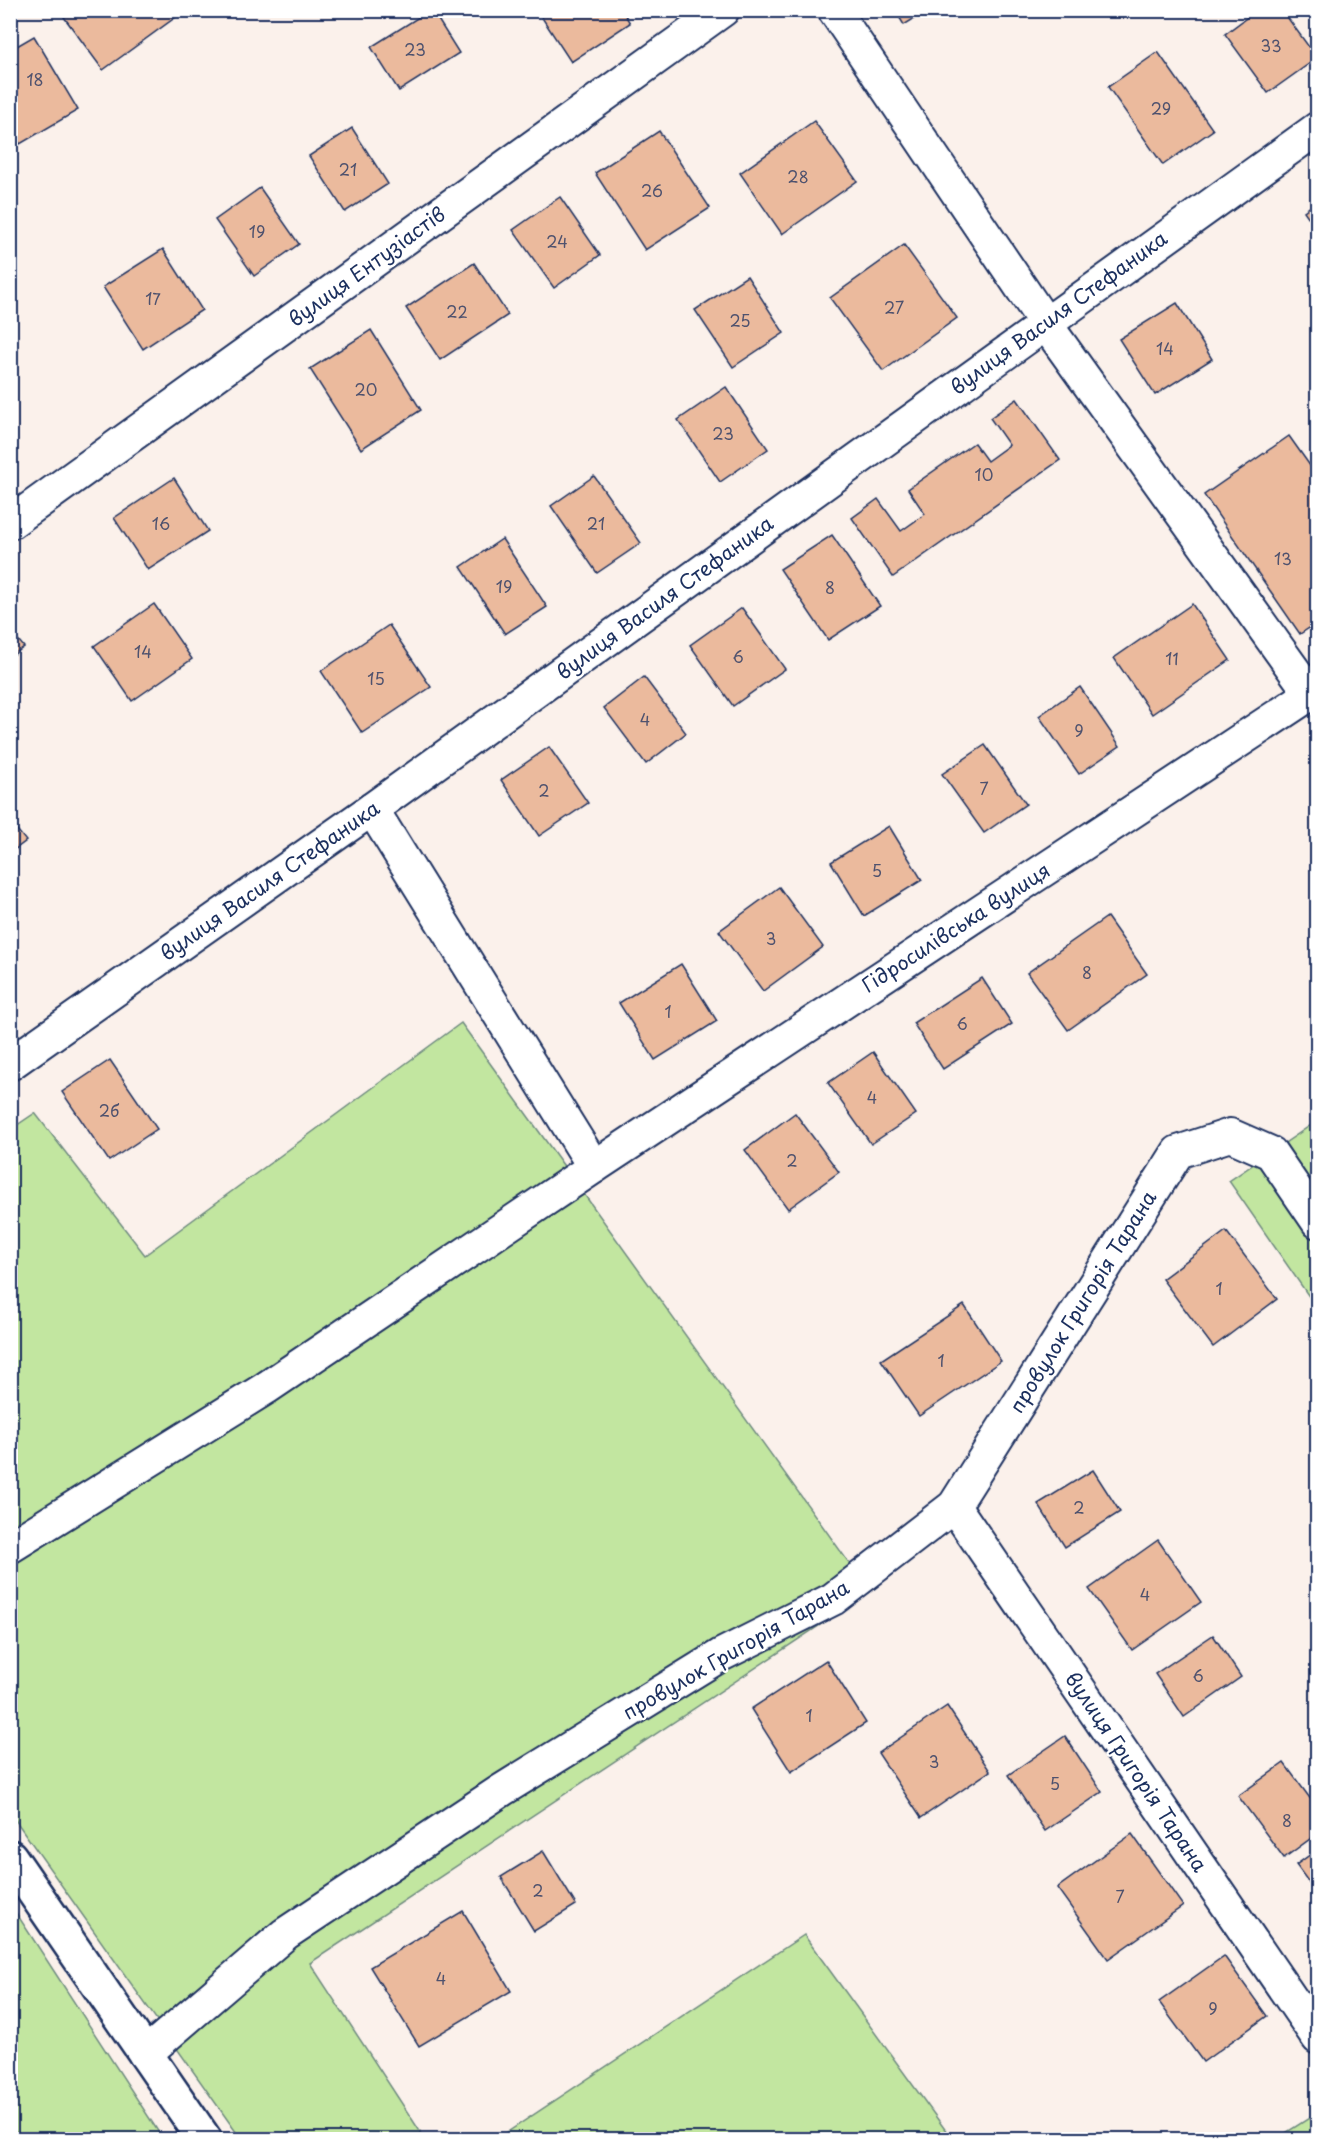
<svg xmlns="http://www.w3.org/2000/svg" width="1328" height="2150" viewBox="0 0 1328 2150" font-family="'Playpen Sans',sans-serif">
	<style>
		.green { fill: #c2e6a0; stroke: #6e8a7f; stroke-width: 1.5 }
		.building { fill: #ebba9d; stroke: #1b2f5e; stroke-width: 1.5 }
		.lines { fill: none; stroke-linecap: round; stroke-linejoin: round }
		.minor-casing { stroke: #1b2f5e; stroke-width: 36 }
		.tertiary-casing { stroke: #1b2f5e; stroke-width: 38 }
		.minor { stroke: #fff; stroke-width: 32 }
		.tertiary { stroke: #fff; stroke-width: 33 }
		.labels { text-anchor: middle; stroke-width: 4.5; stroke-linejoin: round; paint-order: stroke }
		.number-label { font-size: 16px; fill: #4f526e }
		.street-label { font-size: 20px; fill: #1b2f5e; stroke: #fff }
	</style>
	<rect width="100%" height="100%" fill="#fbf1eb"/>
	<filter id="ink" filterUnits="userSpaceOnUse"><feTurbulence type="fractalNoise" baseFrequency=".0167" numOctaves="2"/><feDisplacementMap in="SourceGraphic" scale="12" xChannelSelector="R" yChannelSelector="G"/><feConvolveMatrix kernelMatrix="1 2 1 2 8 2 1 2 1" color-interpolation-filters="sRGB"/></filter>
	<g filter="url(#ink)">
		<g class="green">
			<polygon points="461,1023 870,1592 310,1963 425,2139 241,2139 11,1814 10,1130 35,1113 145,1255"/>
			<polygon points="1317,1121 1317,1308 1229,1181"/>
			<polygon points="10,1905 11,1905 163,2139 22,2139 11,2126"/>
			<polygon points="804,1935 952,2139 497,2139"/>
			<polygon points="1317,2113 1317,2139 1276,2139"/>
		</g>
		<g class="building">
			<polygon points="72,10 177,10 180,14 103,70 64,17"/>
			<polygon points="430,10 432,10 459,53 399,91 371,47"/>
			<polygon points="537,10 622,10 630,23 571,62"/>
			<polygon points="895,10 928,10 904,25"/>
			<polygon points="1257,10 1282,10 1317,58 1268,93 1225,34"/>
			<polygon points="34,36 78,110 20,144 10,128 10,50"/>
			<polygon points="1158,52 1213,130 1163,165 1108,87"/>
			<polygon points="814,121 857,181 782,234 740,173"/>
			<polygon points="352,128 388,184 345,212 309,156"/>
			<polygon points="659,131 710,208 645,250 595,173"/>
			<polygon points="260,188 299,244 254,276 215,220"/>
			<polygon points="560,197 600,255 554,288 513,230"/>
			<polygon points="1318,201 1318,231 1304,211"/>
			<polygon points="904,245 957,318 883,371 830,298"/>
			<polygon points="163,249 202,310 143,349 103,287"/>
			<polygon points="474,263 508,315 440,360 406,308"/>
			<polygon points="747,276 784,333 733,367 695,310"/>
			<polygon points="1177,303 1212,359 1155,395 1119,339"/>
			<polygon points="371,330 421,410 361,449 310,369"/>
			<polygon points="726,387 768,449 720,482 678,420"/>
			<polygon points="1017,399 1060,460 893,577 852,518 878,499 901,531 925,514 908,489 974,443 987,461 1009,445 990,418"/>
			<polygon points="1289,436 1318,477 1318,622 1300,634 1204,495"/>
			<polygon points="594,476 641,543 597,573 551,506"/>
			<polygon points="174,478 208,531 148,570 114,518"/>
			<polygon points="832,535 880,606 828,640 780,569"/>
			<polygon points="502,539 547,607 505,634 461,567"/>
			<polygon points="154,604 192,659 132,701 94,646"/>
			<polygon points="1192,604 1230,660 1152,714 1114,658"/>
			<polygon points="742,608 785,669 733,706 690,645"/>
			<polygon points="389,625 431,687 362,733 321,671"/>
			<polygon points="10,630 24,647 10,657"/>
			<polygon points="644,677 686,733 646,764 604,708"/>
			<polygon points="1080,687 1120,746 1079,774 1039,716"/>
			<polygon points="985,745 1026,804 984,833 942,774"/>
			<polygon points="549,747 588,803 539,836 501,780"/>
			<polygon points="10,821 26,841 10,853"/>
			<polygon points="889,826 922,880 864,916 831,862"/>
			<polygon points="779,887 823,947 763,991 719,931"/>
			<polygon points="1107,917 1147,974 1068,1030 1027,973"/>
			<polygon points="681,964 717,1021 655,1060 619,1003"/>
			<polygon points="982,978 1012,1024 943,1069 913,1023"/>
			<polygon points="873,1052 916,1114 871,1144 828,1083"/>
			<polygon points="110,1060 157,1129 109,1161 62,1092"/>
			<polygon points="795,1113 839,1172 788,1209 745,1150"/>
			<polygon points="1226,1231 1277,1299 1213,1347 1162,1279"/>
			<polygon points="964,1305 1001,1361 919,1416 881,1360"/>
			<polygon points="1093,1470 1120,1512 1065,1547 1038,1504"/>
			<polygon points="1158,1540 1201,1602 1132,1650 1089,1589"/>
			<polygon points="1213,1635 1241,1677 1184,1717 1155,1674"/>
			<polygon points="826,1660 866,1723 791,1772 751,1709"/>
			<polygon points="947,1706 990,1771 921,1818 878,1753"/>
			<polygon points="1065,1736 1102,1792 1045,1831 1008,1775"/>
			<polygon points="1284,1763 1318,1809 1318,1833 1284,1858 1238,1796"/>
			<polygon points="1132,1834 1183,1906 1108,1959 1057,1888"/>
			<polygon points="1318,1849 1318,1895 1296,1865"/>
			<polygon points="543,1851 576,1905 534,1931 501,1877"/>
			<polygon points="463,1911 511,1991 419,2046 370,1967"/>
			<polygon points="1224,1956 1267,2016 1203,2062 1159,2002"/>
		</g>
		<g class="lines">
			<defs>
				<g id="minor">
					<polyline points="834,10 1045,323 1311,694"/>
					<polyline points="10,523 723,10"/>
					<polyline points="372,809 594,1167"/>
					<polyline points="10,1064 372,809 1318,128"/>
					<polyline points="954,1506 1318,2038"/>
					<polyline points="10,1547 266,1388 594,1167 1318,689"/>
					<polyline points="145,2054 285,1934 502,1790 721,1655 833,1599 954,1506 1178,1152 1230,1135 1271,1153 1318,1222"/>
				</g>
				<polyline id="tertiary" points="10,1857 205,2140"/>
			</defs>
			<use href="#minor" class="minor-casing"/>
			<use href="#tertiary" class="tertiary-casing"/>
			<use href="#minor" class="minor"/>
			<use href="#tertiary" class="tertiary"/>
		</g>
	</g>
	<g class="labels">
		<g class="number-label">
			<text x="1271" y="52">33</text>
			<text x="415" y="56">23</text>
			<text x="35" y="86">18</text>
			<text x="1161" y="115">29</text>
			<text x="348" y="176">21</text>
			<text x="798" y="183">28</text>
			<text x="652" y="197">26</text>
			<text x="257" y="238">19</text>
			<text x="557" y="248">24</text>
			<text x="153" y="305">17</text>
			<text x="894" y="314">27</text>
			<text x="457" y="318">22</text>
			<text x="740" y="327">25</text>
			<text x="1165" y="355">14</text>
			<text x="366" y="396">20</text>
			<text x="723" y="440">23</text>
			<text x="984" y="481">10</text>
			<text x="161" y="530">16</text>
			<text x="596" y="530">21</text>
			<text x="1283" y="565">13</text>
			<text x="504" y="593">19</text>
			<text x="830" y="594">8</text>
			<text x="143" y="658">14</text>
			<text x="738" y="663">6</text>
			<text x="1172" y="665">11</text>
			<text x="376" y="685">15</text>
			<text x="645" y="726">4</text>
			<text x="1079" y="737">9</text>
			<text x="984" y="795">7</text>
			<text x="544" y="797">2</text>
			<text x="877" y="877">5</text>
			<text x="771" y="945">3</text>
			<text x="1087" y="979">8</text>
			<text x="668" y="1018">1</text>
			<text x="962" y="1030">6</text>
			<text x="872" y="1104">4</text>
			<text x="109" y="1117">2б</text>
			<text x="792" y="1167">2</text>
			<text x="1219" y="1295">1</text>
			<text x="941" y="1367">1</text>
			<text x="1079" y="1514">2</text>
			<text x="1145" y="1601">4</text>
			<text x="1198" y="1682">6</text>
			<text x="809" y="1722">1</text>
			<text x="934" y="1768">3</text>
			<text x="1055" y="1790">5</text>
			<text x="1287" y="1827">8</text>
			<text x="538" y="1897">2</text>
			<text x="1120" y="1903">7</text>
			<text x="441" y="1985">4</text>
			<text x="1213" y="2015">9</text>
		</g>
		<g class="street-label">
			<text transform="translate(367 267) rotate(-36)" y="7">вулиця Ентузіастів</text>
			<text transform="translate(1059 313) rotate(-36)" y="7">вулиця Василя Стефаника</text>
			<text transform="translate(665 598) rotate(-36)" y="7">вулиця Василя Стефаника</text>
			<text transform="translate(270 881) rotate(-35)" y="7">вулиця Василя Стефаника</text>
			<text transform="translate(956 928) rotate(-33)" y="7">Гідросилівська вулиця</text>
			<text transform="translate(1083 1302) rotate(-58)" y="7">провулок Григорія Тарана</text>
			<text transform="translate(736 1650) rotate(-30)" y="7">провулок Григорія Тарана</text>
			<text transform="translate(1136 1772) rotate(56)" y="7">вулиця Григорія Тарана</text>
		</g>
	</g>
	<rect width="1328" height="2150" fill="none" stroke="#fff" stroke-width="36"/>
	<rect x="18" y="18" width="1292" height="2114" fill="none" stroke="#1b2f5e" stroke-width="2" filter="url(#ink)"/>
</svg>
